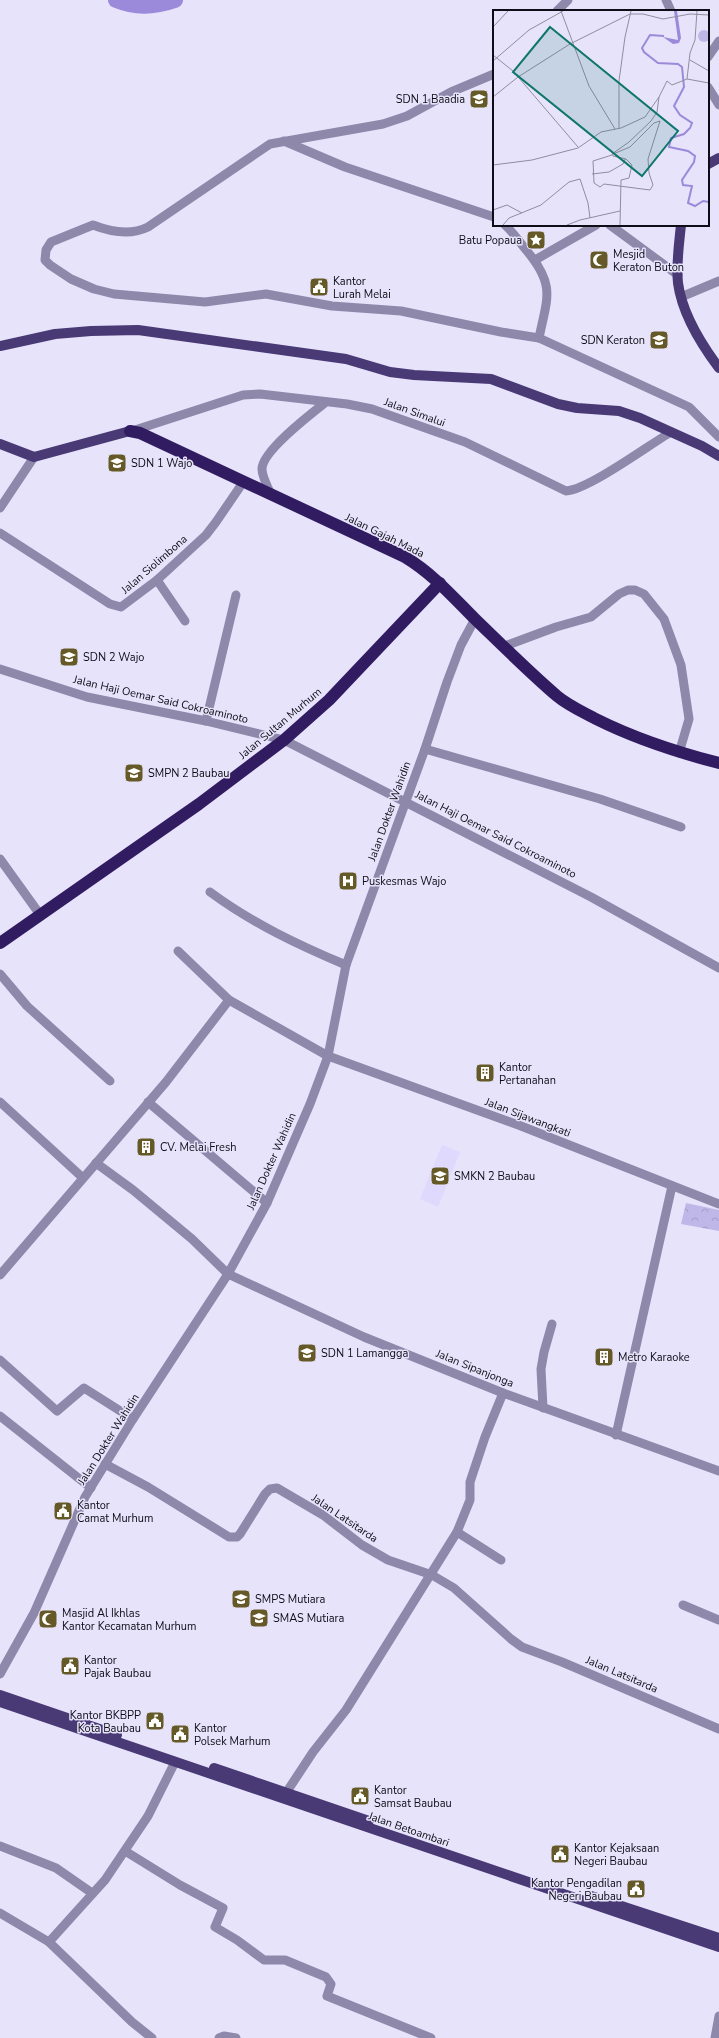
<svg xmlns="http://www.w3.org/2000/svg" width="719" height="2038" viewBox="0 0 719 2038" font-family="'Nunito Sans',sans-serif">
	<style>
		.built { fill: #dfd9fe }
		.park { fill: url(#park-crowns) }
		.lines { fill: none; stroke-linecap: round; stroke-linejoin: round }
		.river { stroke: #9b8ad9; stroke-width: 16 }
		.minor { stroke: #8e88ab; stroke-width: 9 }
		.major { stroke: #493a76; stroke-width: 10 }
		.highway { stroke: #321c61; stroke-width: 12 }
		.labels { text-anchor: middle; stroke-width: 3; stroke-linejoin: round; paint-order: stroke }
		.poi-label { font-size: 11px; fill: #0e0c16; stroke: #e7e3fb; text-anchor: start }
		.street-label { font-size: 11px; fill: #0e0c16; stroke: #e7e3fb }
		.inset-river { fill: none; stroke: #9b8ad9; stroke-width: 2 }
		.inset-road { fill: none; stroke: #908d9f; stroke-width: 1 }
		.view { fill: #0f766e; fill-opacity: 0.15; stroke: #0f766e; stroke-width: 2 }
		.inset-edge { fill: none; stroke: #0e0c16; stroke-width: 2 }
	</style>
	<defs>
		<pattern id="park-crowns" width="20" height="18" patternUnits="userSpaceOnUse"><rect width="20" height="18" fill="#c0b7e9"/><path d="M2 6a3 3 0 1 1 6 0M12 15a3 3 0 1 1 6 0" fill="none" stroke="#a49cc7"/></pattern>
	</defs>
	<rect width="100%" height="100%" fill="#e7e3fb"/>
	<polygon class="built" points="442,1145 460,1152 438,1207 420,1199"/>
	<polygon class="park" points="686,1203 719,1210 719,1231 681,1224"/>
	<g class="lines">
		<path class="river" d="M116,0C135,8 155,7 175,0"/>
		<g class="minor">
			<polyline points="666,0 671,11"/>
			<polyline points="557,11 568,0"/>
			<polyline points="708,57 719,41"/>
			<path d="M494,74L451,92L407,116L383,124L270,144L148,227C130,236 111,232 93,225L51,242L46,250L45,260L50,265L71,279L94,289L114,294L205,302L266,294L332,306L401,311L501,332L539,338L689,407L719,437"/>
			<polyline points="708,87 719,105"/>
			<polyline points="284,141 345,167 494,217"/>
			<path d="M505,225C514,233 520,243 527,251C556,286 547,298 539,338"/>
			<polyline points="610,225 678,275"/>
			<polyline points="535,260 596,225"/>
			<polyline points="681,297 719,281"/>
			<path d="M132,431L243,395L260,394L347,404L372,409L465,442L566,491C588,490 649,445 671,432"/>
			<path d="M271,495C268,487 262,477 262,469C262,451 312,413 326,402"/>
			<polyline points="0,508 34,457"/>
			<polyline points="0,533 110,604 121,607 157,580 206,535 216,522 244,481"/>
			<polyline points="157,580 185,621"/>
			<polyline points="505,646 556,627 591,617 619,594 628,590 635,590 644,594 664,619 681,665 689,719 679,753"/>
			<polyline points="0,669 87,697 206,721 284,740 591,897 719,968"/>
			<polyline points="206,721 236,595"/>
			<polyline points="425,749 600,799 681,827"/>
			<polyline points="0,859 41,916"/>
			<path d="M210,892C252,923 298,945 346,965"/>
			<polyline points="178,951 229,1000 328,1056 521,1126 719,1204"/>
			<polyline points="0,974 27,1006 110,1081"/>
			<polyline points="0,1102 83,1178"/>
			<polyline points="148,1102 267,1203"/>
			<polyline points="96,1163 133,1190 192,1239 228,1274 364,1337 503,1393 719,1471"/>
			<polyline points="0,1275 166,1082 229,1000"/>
			<polyline points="0,1360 57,1411 84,1388 133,1419"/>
			<polyline points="543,1408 541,1369 544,1352 552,1324"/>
			<polyline points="0,1416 91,1488"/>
			<polyline points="616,1435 672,1186"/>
			<polyline points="105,1464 148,1487 229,1537 237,1537 240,1534 265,1494 270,1489 277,1488 323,1515 362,1545 388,1560 432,1575 454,1588 511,1639 522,1647 562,1662 719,1729"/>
			<polyline points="457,1532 501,1560"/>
			<polyline points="683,1605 719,1620"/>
			<polyline points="0,1674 34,1613 85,1497 133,1419 228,1274 267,1203 310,1104 328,1056 346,965 425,749 447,682 461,645 475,619"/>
			<polyline points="286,1793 313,1752 346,1710 457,1532 470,1500 470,1482 485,1437 503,1393"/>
			<polyline points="0,1846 56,1868 92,1893"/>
			<polyline points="125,1851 180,1885 223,1908 215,1927 237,1940 264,1960 285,1960 326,1977 331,1984 327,1996 431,2038"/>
			<polyline points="0,1913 49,1942"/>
			<polyline points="152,2038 132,2022 49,1942 105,1880 148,1816 175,1762"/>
			<polyline points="219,2038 224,2036 236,2038"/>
			<polyline points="715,2038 719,2016"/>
		</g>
		<g class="major">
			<polyline points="708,164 719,158"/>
			<path d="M681,225C679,244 676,264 678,283C682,313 701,344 719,368"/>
			<polyline points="0,346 55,334 91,331 138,330 346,359 390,372 414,375 491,379 558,404 577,408 619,411 640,418 702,446 719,456"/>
			<polyline points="0,444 34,457 130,431"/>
			<polyline points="0,1695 117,1735"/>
			<polyline points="0,1702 719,1947"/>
			<polyline points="214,1768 369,1821"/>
			<polyline points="591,1896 719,1938"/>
		</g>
		<g class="highway">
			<path d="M130,431L140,433L405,557C433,574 452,596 475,619C502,645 529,672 557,696C569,706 583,712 596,719C636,739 676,752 719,763"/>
			<polyline points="0,943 199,804 284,740 329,700 440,583"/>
		</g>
	</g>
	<defs>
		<symbol id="school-square" viewBox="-11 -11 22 22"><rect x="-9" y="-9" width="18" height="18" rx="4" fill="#655a27" stroke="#e7e3fb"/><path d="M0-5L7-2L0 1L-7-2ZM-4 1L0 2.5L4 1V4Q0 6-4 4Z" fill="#fff"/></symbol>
		<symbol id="sight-square" viewBox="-11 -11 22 22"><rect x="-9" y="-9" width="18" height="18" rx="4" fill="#655a27" stroke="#e7e3fb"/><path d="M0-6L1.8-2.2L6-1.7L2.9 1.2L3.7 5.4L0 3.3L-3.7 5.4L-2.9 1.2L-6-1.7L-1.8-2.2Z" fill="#fff"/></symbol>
		<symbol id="mosque-square" viewBox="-11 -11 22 22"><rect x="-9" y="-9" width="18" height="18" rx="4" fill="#655a27" stroke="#e7e3fb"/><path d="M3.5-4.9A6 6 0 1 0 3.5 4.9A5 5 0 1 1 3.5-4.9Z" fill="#fff"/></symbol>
		<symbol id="civic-square" viewBox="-11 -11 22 22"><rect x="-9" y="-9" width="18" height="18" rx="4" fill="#655a27" stroke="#e7e3fb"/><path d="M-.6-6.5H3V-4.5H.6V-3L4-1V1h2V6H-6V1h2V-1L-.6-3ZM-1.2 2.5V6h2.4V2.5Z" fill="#fff"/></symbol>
		<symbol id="hospital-square" viewBox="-11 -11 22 22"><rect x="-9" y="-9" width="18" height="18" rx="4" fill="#655a27" stroke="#e7e3fb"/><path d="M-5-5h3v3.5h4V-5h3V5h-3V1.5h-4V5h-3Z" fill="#fff"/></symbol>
		<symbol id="building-square" viewBox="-11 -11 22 22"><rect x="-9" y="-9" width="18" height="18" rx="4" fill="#655a27" stroke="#e7e3fb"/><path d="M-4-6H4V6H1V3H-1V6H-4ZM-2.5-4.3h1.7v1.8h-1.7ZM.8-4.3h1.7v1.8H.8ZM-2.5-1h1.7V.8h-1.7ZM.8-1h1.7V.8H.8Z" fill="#fff"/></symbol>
	</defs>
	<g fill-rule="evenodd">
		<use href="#school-square" x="468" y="88" width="22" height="22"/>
		<use href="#sight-square" x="525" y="229" width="22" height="22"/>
		<use href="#mosque-square" x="588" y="249" width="22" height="22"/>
		<use href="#civic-square" x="308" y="276" width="22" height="22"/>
		<use href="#school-square" x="648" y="329" width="22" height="22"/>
		<use href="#school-square" x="106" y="452" width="22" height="22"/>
		<use href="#school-square" x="58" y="646" width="22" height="22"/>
		<use href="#school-square" x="123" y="762" width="22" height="22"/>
		<use href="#hospital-square" x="337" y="870" width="22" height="22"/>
		<use href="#building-square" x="474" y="1062" width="22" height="22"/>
		<use href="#building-square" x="135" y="1136" width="22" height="22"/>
		<use href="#school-square" x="429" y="1165" width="22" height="22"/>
		<use href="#school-square" x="296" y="1342" width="22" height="22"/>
		<use href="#building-square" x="593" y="1346" width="22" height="22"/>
		<use href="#civic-square" x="52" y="1500" width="22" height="22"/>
		<use href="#school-square" x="230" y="1588" width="22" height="22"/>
		<use href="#school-square" x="248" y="1607" width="22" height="22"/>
		<use href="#mosque-square" x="37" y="1608" width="22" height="22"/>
		<use href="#civic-square" x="59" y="1655" width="22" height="22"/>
		<use href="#civic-square" x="144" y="1710" width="22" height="22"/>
		<use href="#civic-square" x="169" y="1723" width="22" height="22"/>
		<use href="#civic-square" x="349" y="1785" width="22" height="22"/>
		<use href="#civic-square" x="549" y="1843" width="22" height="22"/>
		<use href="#civic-square" x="625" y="1878" width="22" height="22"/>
	</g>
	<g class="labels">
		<g class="poi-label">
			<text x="465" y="103" text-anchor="end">SDN 1 Baadia</text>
			<text x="522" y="244" text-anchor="end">Batu Popaua</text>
			<text x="613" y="258">Mesjid<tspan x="613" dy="13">Keraton Buton</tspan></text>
			<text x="333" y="285">Kantor<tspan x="333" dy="13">Lurah Melai</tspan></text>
			<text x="645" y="344" text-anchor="end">SDN Keraton</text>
			<text x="131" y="467">SDN 1 Wajo</text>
			<text x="83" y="661">SDN 2 Wajo</text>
			<text x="148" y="777">SMPN 2 Baubau</text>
			<text x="362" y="885">Puskesmas Wajo</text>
			<text x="499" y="1071">Kantor<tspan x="499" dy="13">Pertanahan</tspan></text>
			<text x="160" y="1151">CV. Melai Fresh</text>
			<text x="454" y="1180">SMKN 2 Baubau</text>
			<text x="321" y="1357">SDN 1 Lamangga</text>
			<text x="618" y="1361">Metro Karaoke</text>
			<text x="77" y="1509">Kantor<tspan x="77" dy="13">Camat Murhum</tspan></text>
			<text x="255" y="1603">SMPS Mutiara</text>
			<text x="62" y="1617">Masjid Al Ikhlas<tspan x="62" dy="13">Kantor Kecamatan Murhum</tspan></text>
			<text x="273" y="1622">SMAS Mutiara</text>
			<text x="84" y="1664">Kantor<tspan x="84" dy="13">Pajak Baubau</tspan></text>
			<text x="141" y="1719" text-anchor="end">Kantor BKBPP<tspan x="141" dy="13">Kota Baubau</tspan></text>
			<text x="194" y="1732">Kantor<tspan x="194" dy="13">Polsek Marhum</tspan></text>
			<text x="374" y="1794">Kantor<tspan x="374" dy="13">Samsat Baubau</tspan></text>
			<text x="574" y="1852">Kantor Kejaksaan<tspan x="574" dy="13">Negeri Baubau</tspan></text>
			<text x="622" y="1887" text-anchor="end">Kantor Pengadilan<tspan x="622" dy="13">Negeri Baubau</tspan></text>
		</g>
		<g class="street-label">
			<text transform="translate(415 412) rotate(20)" y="4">Jalan Simalui</text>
			<text transform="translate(385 535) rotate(26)" y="4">Jalan Gajah Mada</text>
			<text transform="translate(154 564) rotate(-41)" y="4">Jalan Siolimbona</text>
			<text transform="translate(161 699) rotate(13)" y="4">Jalan Haji Oemar Said Cokroaminoto</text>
			<text transform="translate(280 723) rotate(-40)" y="4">Jalan Sultan Murhum</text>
			<text transform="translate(389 811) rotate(-70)" y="4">Jalan Dokter Wahidin</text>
			<text transform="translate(496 834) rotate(27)" y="4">Jalan Haji Oemar Said Cokroaminoto</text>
			<text transform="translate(528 1117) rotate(21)" y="4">Jalan Sijawangkati</text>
			<text transform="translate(271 1161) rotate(-66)" y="4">Jalan Dokter Wahidin</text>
			<text transform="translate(475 1368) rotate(22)" y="4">Jalan Sipanjonga</text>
			<text transform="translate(108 1439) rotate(-58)" y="4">Jalan Dokter Wahidin</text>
			<text transform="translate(345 1518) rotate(34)" y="4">Jalan Latsitarda</text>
			<text transform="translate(622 1674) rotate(23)" y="4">Jalan Latsitarda</text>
			<text transform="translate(409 1829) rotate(19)" y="4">Jalan Betoambari</text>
		</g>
	</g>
	<g transform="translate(493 10)">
		<rect width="216" height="216" fill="#e7e3fb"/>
		<path d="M205 26a6 6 0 1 1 12 0a6 6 0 1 1-12 0Z" fill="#c0b7e9"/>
		<path d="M181,1H184L188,28L186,33L180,34L170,27L185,30Z" fill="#9b8ad9"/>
		<path class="inset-river" d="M171,26L157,25L149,38L151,42L165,53L185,54L189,57L191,77L181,96L187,105L199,113L197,118L191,124L178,128L176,137L195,141L202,146L201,152L189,170L190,175L199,176L195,193L202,196L210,191L216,192"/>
		<path class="inset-road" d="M68,1L96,76L122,119M0,17L15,1M0,45L20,61L85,137M197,50L216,61M0,51L36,20L70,1M194,69L197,43L202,30L204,1M0,87L25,67L77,34L137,4H150L170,9L197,4L216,5M152,107L166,87L174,71L179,75L194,69L216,73M126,119V71L132,27L138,1M119,145L100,151L101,173L107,177L111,174L157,180L160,175L156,163L155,149L167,111L161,113L137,137L120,144M0,155L39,150L85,138L108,122L128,118L152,107M99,164L116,162L130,154L132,149M0,200L14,195L29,203M10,215L16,208L48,195L76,172L87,169L95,193L97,208M74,215L87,210L127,201M127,215L128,170L136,168L139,155L133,149L120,146L119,144L136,132L158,111L164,102L166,87"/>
		<path class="view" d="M57,17L185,121L149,166L20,62Z"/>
		<rect width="216" height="216" class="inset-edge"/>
	</g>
</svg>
